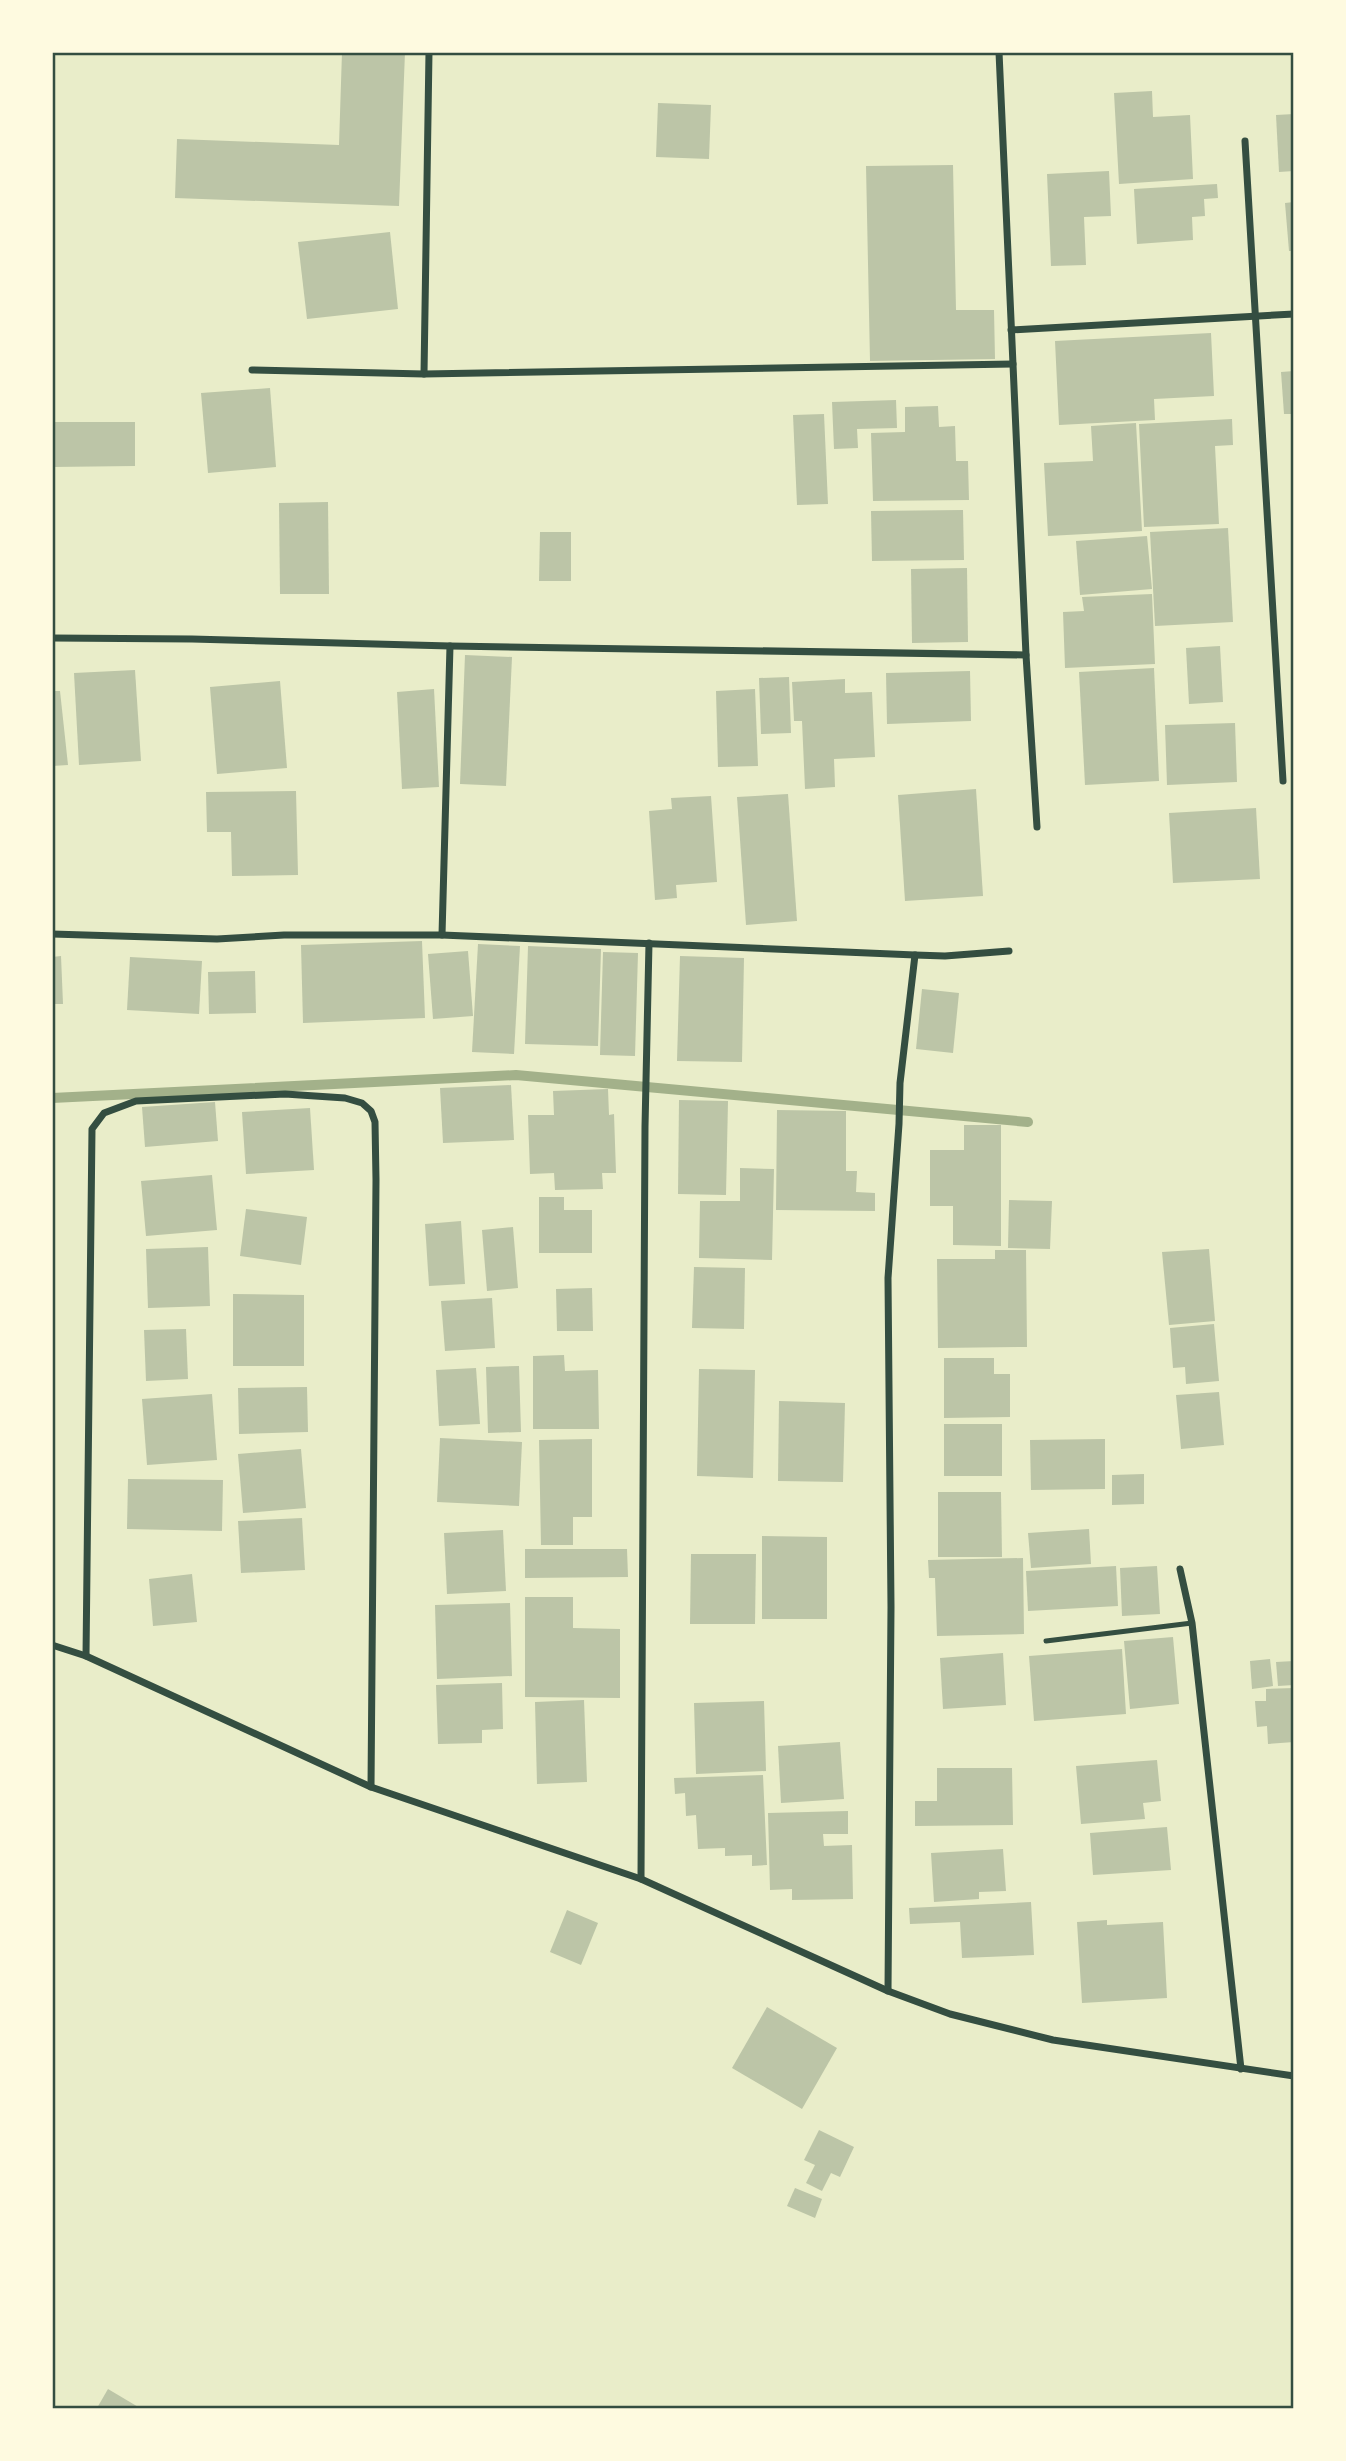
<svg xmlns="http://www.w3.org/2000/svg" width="1346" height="2461" viewBox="0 0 1346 2461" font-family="Signika,sans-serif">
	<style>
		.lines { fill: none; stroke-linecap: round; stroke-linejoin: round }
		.stream { stroke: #a3b18a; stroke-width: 10 }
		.building { fill: #bcc5a7 }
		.service { stroke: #344e41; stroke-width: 5 }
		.minor { stroke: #344e41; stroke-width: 7 }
		.neatline { fill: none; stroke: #344e41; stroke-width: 2.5 }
	</style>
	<rect width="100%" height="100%" fill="#e9edc9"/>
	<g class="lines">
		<polyline class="stream" points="52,1098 516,1075 1028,1122"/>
	</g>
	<g class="building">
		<polygon points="342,52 405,52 399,206 175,198 177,139 339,145"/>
		<polygon points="1152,91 1153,117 1190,115 1193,179 1119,184 1114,93"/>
		<polygon points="658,103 711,105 709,159 656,157"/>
		<polygon points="1294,114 1294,171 1279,172 1276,115"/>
		<polygon points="953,165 956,310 994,310 995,359 870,361 866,166"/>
		<polygon points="1109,171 1111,216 1084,217 1086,265 1051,266 1047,174"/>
		<polygon points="1217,184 1218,198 1204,199 1205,216 1192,217 1193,240 1137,244 1134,189"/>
		<polygon points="1294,202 1294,251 1289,251 1285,203"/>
		<polygon points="390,232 398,309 307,319 298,242"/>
		<polygon points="1211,333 1214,396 1154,399 1155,420 1059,425 1055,341"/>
		<polygon points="1294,371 1294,414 1284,414 1281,372"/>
		<polygon points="270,388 276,467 208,473 201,393"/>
		<polygon points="896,400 897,428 857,429 858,448 834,449 832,402"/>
		<polygon points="938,406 939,427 955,426 956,461 968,461 969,500 873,501 871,433 905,432 905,407"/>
		<polygon points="824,414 828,504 797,505 793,415"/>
		<polygon points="1232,419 1233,445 1215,446 1219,524 1144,527 1139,424"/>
		<polygon points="52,422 135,422 135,466 52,467"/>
		<polygon points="1136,423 1142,531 1048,536 1044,463 1093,461 1091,426"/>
		<polygon points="328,502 329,594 280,594 279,503"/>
		<polygon points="963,510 964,560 872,561 871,511"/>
		<polygon points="1228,528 1233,622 1155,626 1150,532"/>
		<polygon points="540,532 571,532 571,581 539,581"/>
		<polygon points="1147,536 1152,589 1080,595 1076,541"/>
		<polygon points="967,568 968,642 912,643 911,569"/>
		<polygon points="1152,594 1155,664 1065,668 1063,612 1084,611 1082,597"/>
		<polygon points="1220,646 1223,702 1189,704 1186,648"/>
		<polygon points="465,655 512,657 506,786 460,784"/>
		<polygon points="1154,668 1159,781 1085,785 1079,672"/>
		<polygon points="135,670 141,761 79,765 74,673"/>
		<polygon points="970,671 971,721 887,724 886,673"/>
		<polygon points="789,677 791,733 761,734 759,678"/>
		<polygon points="845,679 845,693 872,692 875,757 834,759 835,787 805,789 802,721 794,721 792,682"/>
		<polygon points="280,681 287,768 217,774 210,687"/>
		<polygon points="434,689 439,787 402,789 397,692"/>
		<polygon points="755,689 758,766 718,767 716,691"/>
		<polygon points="52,691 60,691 68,765 52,766"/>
		<polygon points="1235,723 1237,782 1167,785 1165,725"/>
		<polygon points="976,789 983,896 905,901 898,795"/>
		<polygon points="296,791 298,875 232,876 231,832 207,832 206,792"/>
		<polygon points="788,794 797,921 746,925 737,797"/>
		<polygon points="711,796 717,882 676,885 677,898 655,900 649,811 672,809 671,798"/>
		<polygon points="1256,808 1260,879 1173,883 1169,813"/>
		<polygon points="422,941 425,1018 303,1023 301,945"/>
		<polygon points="478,944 520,946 514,1054 472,1052"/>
		<polygon points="528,946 601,949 598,1046 525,1044"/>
		<polygon points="468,951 473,1016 433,1019 428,954"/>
		<polygon points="603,952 638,953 635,1056 600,1055"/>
		<polygon points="61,956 63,1004 52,1004 52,957"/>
		<polygon points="680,956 744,958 742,1062 677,1061"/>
		<polygon points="130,957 202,961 199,1014 127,1010"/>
		<polygon points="255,971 256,1013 209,1014 208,972"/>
		<polygon points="922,989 959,993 953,1053 916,1049"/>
		<polygon points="511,1085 514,1140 443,1143 440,1088"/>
		<polygon points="608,1089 609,1115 614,1114 616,1173 602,1173 603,1189 555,1190 554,1173 530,1174 528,1115 554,1115 553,1091"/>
		<polygon points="679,1100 728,1101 726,1195 678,1194"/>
		<polygon points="215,1102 218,1141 145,1147 142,1107"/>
		<polygon points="310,1108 314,1170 246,1174 242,1112"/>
		<polygon points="777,1110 846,1111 846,1171 857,1171 856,1192 875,1193 875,1211 776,1210"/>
		<polygon points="964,1125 1001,1125 1001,1246 953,1245 953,1206 930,1206 930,1150 964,1150"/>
		<polygon points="740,1168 774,1169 772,1260 699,1258 700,1201 740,1201"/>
		<polygon points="212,1175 217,1230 146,1236 141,1181"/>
		<polygon points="539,1197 564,1197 564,1210 592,1210 592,1253 539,1253"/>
		<polygon points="1009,1200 1052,1201 1050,1249 1008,1248"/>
		<polygon points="246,1209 307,1217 301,1265 240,1256"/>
		<polygon points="461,1221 465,1284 429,1286 425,1224"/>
		<polygon points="513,1227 518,1288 487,1291 482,1230"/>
		<polygon points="208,1247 210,1306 148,1308 146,1249"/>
		<polygon points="1209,1249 1215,1321 1169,1325 1162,1252"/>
		<polygon points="995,1250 1026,1250 1027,1347 938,1348 937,1259 995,1259"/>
		<polygon points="694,1267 745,1268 744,1329 692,1328"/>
		<polygon points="592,1288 593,1331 557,1331 556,1289"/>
		<polygon points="233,1294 304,1295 304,1366 233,1366"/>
		<polygon points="492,1298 495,1348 445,1351 441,1301"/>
		<polygon points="1214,1324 1219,1381 1186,1384 1185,1367 1173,1368 1170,1328"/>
		<polygon points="186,1329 188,1379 146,1381 144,1330"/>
		<polygon points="564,1355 565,1371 598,1370 599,1429 533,1429 533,1356"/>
		<polygon points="944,1358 994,1358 994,1374 1010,1374 1010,1417 944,1418"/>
		<polygon points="519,1366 521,1432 488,1433 486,1367"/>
		<polygon points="476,1368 480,1424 439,1426 436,1370"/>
		<polygon points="699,1369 755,1370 753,1478 697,1476"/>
		<polygon points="307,1387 308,1432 239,1434 238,1388"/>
		<polygon points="1219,1392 1224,1445 1181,1449 1176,1395"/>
		<polygon points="212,1394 217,1460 147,1465 142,1399"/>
		<polygon points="779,1401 845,1403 843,1482 778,1481"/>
		<rect x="944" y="1424" width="58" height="52"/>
		<polygon points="440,1438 522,1442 519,1506 437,1502"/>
		<polygon points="592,1439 592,1517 573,1517 573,1545 541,1545 539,1440"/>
		<polygon points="1105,1439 1105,1489 1031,1490 1030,1440"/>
		<polygon points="301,1449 306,1508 243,1513 238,1454"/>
		<polygon points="1144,1474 1144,1504 1112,1505 1112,1475"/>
		<polygon points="128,1479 223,1480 222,1531 127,1529"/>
		<polygon points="938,1492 1001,1492 1002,1557 938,1557"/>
		<polygon points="302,1518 305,1570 241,1573 238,1521"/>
		<polygon points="1089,1529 1091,1564 1031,1568 1028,1533"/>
		<polygon points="503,1530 506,1591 447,1594 444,1533"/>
		<polygon points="762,1536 827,1537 827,1619 762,1619"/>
		<polygon points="525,1549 627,1549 628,1577 525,1578"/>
		<polygon points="691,1554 756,1554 755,1624 690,1624"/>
		<polygon points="1023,1558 1024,1634 937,1636 935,1578 929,1578 928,1560"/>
		<polygon points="1116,1566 1118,1606 1028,1611 1026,1571"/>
		<polygon points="1157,1566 1160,1614 1122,1616 1120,1568"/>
		<polygon points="192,1574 197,1622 153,1626 149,1579"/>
		<polygon points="525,1597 573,1597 573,1628 620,1629 620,1698 525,1697"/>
		<polygon points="510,1603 512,1676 437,1679 435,1605"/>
		<polygon points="1173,1637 1179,1704 1130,1709 1124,1641"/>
		<polygon points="1122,1649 1126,1714 1034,1721 1029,1656"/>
		<polygon points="1003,1653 1006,1705 943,1709 940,1658"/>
		<polygon points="1270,1659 1273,1686 1252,1689 1250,1661"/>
		<polygon points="1294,1661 1294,1685 1278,1686 1276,1662"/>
		<polygon points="502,1683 503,1729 482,1730 482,1743 438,1744 436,1685"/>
		<polygon points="1294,1688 1294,1742 1268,1744 1267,1726 1257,1727 1255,1701 1266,1701 1266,1689"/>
		<polygon points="584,1700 587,1782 537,1784 535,1702"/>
		<polygon points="764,1701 766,1771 696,1774 694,1703"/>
		<polygon points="840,1742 844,1799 781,1803 778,1746"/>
		<polygon points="1157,1760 1161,1801 1143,1803 1145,1819 1081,1824 1076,1766"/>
		<polygon points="937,1768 1012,1768 1013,1825 915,1826 915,1801 937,1801"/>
		<polygon points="763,1775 767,1865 752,1866 752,1855 725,1856 725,1848 698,1849 696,1815 686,1816 685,1793 675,1794 674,1778"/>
		<polygon points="848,1811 848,1834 823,1834 824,1846 852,1845 853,1899 792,1900 792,1889 770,1890 768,1813"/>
		<polygon points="1167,1827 1171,1870 1093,1875 1090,1833"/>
		<polygon points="1003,1849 1006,1891 979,1892 979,1899 934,1902 931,1853"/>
		<polygon points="1031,1902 1034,1955 962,1958 960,1922 910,1924 909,1908"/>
		<polygon points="567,1910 598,1923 581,1965 550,1952"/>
		<polygon points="1107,1920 1107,1925 1163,1922 1167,1998 1082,2003 1077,1922"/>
		<polygon points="767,2007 837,2048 802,2109 732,2068"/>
		<polygon points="819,2130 854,2147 840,2177 831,2173 822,2191 806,2183 815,2165 804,2160"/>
		<polygon points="795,2188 822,2199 815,2218 787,2206"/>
		<polygon points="108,2389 140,2408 97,2408"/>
	</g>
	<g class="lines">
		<polyline class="service" points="1046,1641 1192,1623"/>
		<g class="minor">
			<polyline points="999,52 1026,655 1037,827"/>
			<polyline points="1245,141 1283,781"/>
			<polyline points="1011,330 1294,314"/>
			<polyline points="252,370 424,374 1013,364"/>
			<polyline points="424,374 429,52"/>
			<polyline points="52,638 192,639 450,646 1026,655"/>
			<polyline points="52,934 217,939 284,935 442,935 915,955 945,956 1009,951"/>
			<polyline points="442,935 450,646"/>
			<polyline points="1180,1569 1192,1623 1241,2069"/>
			<polyline points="52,1645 86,1656 371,1787 641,1879 888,1991 950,2014 1053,2040 1294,2076"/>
			<polyline points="86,1656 92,1129 104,1113 136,1101 285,1094 345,1098 362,1103 371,1111 375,1122 376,1180 371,1787"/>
			<polyline points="641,1879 645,1127 649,943"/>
			<polyline points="888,1991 891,1607 888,1278 899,1124 900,1083 915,955"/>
		</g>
	</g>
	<rect width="1346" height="2461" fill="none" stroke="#fefae0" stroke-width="108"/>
	<rect x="54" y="54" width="1238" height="2353" class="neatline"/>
</svg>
